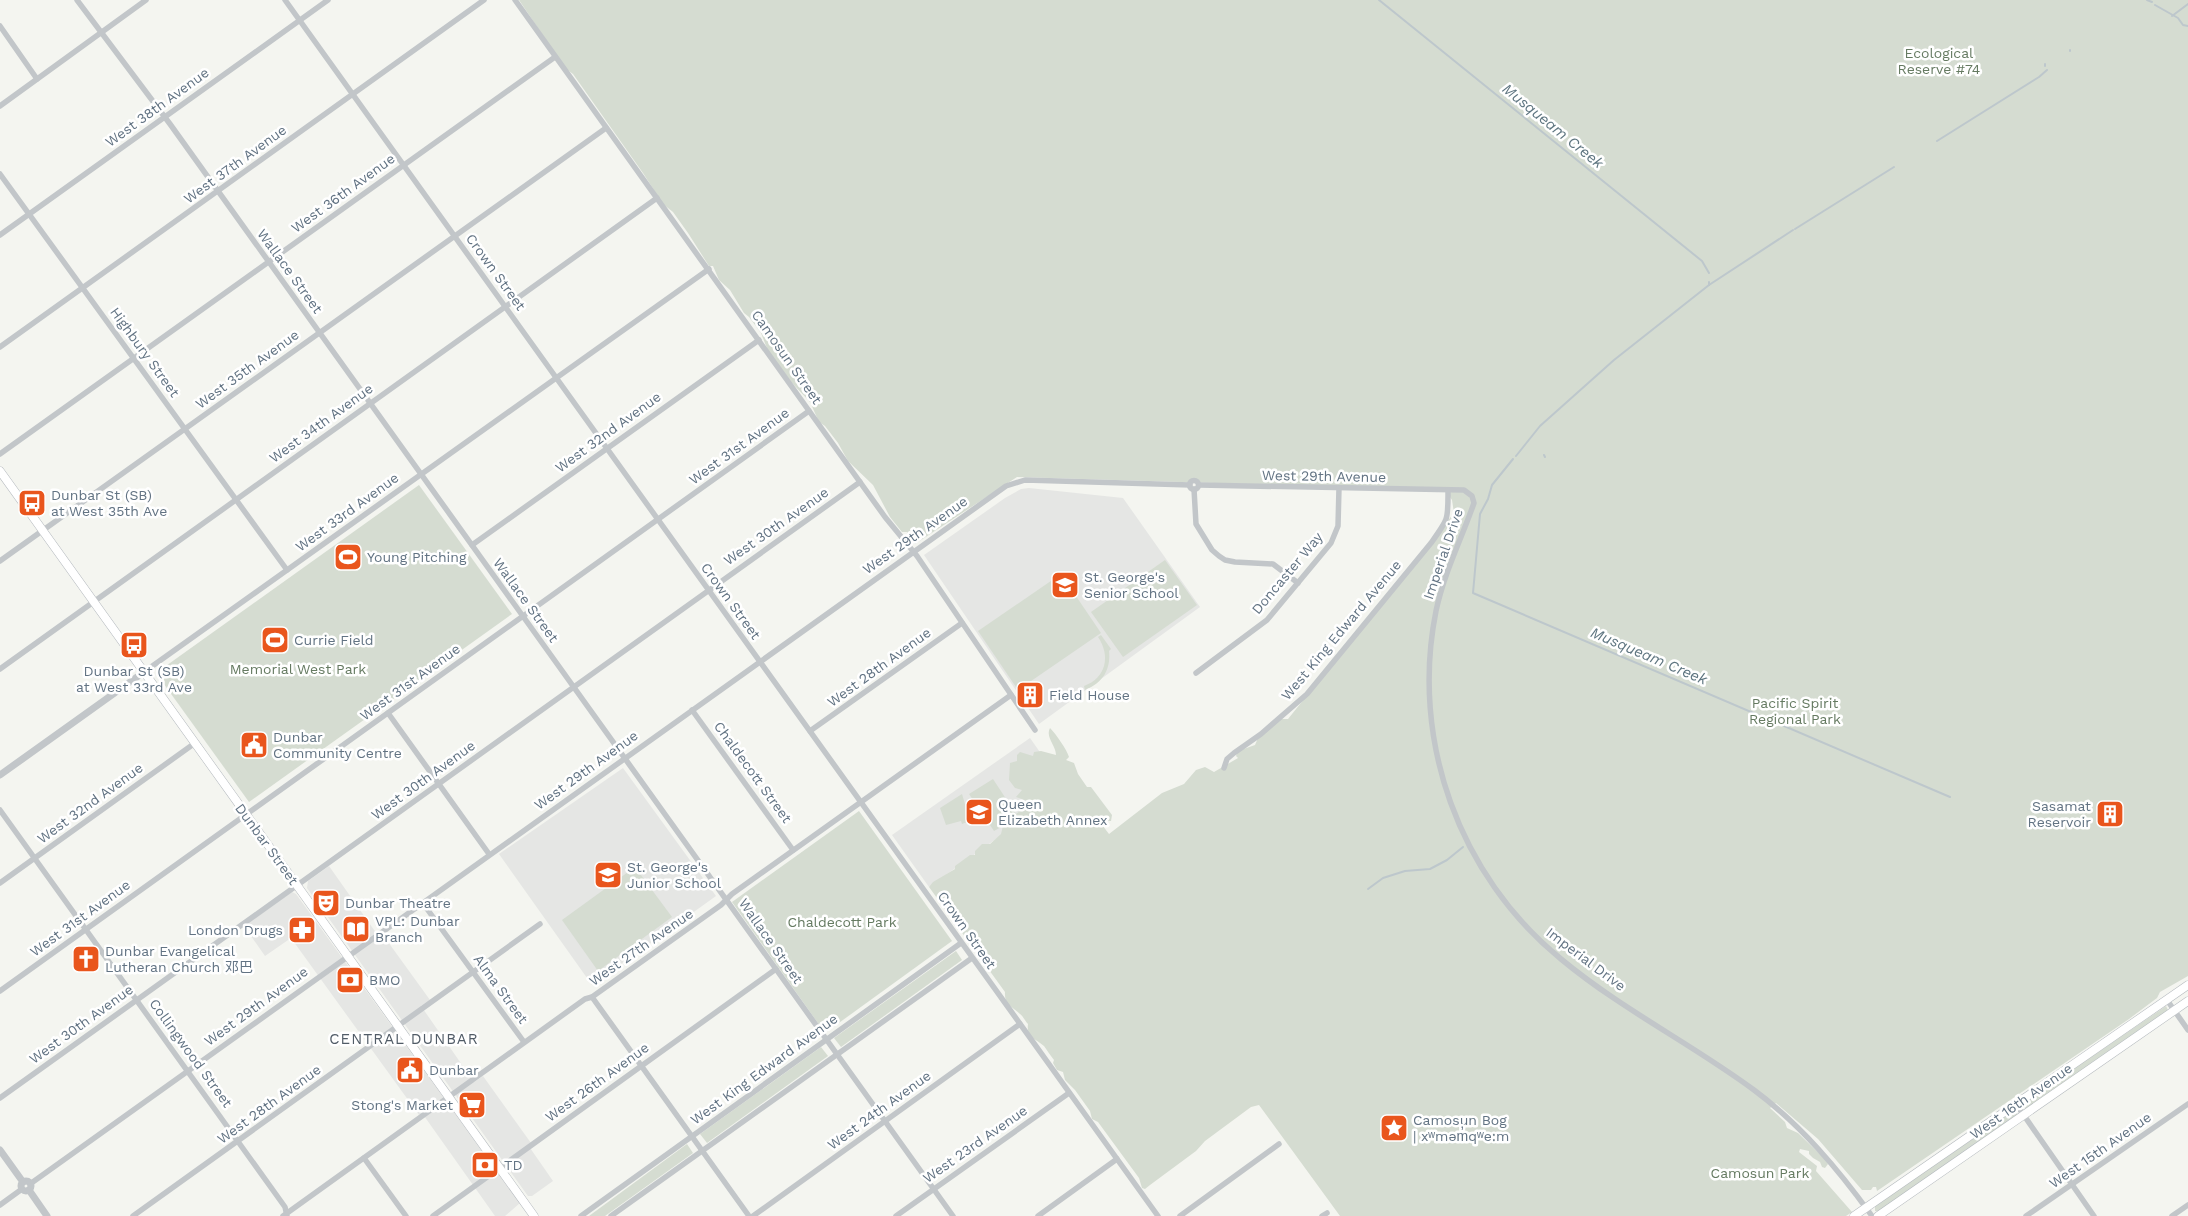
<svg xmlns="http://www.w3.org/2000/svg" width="2188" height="1216" viewBox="0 0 2188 1216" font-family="'Work Sans','Noto Sans SC',sans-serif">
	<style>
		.built { fill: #e5e6e4 }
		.green { fill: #d5dcd1 }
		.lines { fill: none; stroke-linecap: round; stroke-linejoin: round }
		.stream { stroke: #bdc7cc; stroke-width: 2 }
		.secondary-casing { stroke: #b4b9be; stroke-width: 9 }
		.minor { stroke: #c2c6c9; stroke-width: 5.5 }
		.tertiary { stroke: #c2c6c9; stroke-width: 7 }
		.secondary { stroke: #fff; stroke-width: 8 }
		.labels { text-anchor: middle; stroke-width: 5; stroke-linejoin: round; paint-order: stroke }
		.park-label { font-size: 14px; fill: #657a61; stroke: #fff }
		.street-label { font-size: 14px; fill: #627383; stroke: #fff }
		.poi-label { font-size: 14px; fill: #627383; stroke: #fff; text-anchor: start }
		.water-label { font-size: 15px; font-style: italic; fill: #5e7580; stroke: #fff }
		.neighbourhood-label { font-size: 15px; letter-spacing: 1px; fill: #515c67; stroke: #fff }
	</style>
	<rect width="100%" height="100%" fill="#f4f5f0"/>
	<g class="built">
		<polygon points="1029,488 1123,498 1200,607 1039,724 924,555 1005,498 1021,489"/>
		<polygon points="1030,738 1066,789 929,887 892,835"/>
		<polygon points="623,768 716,896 592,985 499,854"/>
		<polygon points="329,866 379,937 383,935 430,1000 421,1006 474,1082 483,1076 531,1143 528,1145 553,1181 532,1196 528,1196 307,888 308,881"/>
		<polygon points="292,892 296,894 520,1203 505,1216 495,1216 422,1113 419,1115 291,938 265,956 244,926"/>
	</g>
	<g class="green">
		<path d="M519,0H2188V976L2160,992L2157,998L2129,1019L1877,1191L1876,1187H1873L1871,1190H1862L1818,1139L1776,1103L1770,1108L1785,1122L1787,1128L1798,1133L1826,1160L1828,1164L1825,1168L1822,1167L1820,1162L1813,1158L1809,1154V1151L1800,1149L1799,1152L1817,1166L1816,1171L1852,1212L1846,1216H1340L1259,1105L1251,1107L1205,1141L1196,1151L1150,1185L1145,1189L1142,1188L1139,1178L1098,1122L1092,1119L1090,1111L1075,1090L1065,1080L1063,1072L1057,1070L1053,1063L1054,1060C1050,1055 1047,1050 1044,1046C1037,1039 1026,1038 1028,1024C1025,1021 1023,1016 1020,1014C1013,1007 1004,1005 1005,992L929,887L933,882L955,869V866L970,855H975V851L982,844H990L1001,834L1003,826L994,831L969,794L993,779L1016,814L1020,811L1015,809V805L1018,801L1025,803L1028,808L1036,804L1016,797L1022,790L1015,788L1009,780L1010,763L1017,761V755L1020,752L1033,756L1034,752L1041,751L1056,755C1056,745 1045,737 1050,728C1056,734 1067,750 1069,757L1066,760L1074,763L1078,774L1087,787H1091L1112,815L1111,821H1107L1102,817H1096L1109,834L1162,793L1184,784L1196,770L1205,767L1214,772L1238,758L1236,756L1238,751L1255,745L1258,738L1281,719H1288L1454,513L1452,500L1445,490L1017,477L915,544L907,532H902L890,517L873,485L848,461L838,443L825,426L819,422L810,402L792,383L768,351L761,333L749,317L744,313L730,290L719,280L713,266H709L688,233L673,212L663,204L643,173L573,74L565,68Z"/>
		<polygon points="419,485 512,614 249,802 156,673"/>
		<polygon points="1165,560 1197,605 1123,657 1091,612"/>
		<polygon points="1061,574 1101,633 1018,690 978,631"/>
		<path d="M1101,635L1111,649L1109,651C1111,669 1103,683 1085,690L1084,686C1106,678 1111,656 1098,637Z"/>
		<polygon points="962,794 970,821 962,824 961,821 946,825 940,808"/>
		<polygon points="859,811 952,941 825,1033 732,902"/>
		<polygon points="635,867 672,917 598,971 562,920"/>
		<polygon points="956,951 962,960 841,1047 834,1038"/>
		<polygon points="2166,1006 2168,1010 2027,1109 2024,1107 2025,1102"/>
		<polygon points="821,1047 828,1056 707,1143 700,1134"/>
		<polygon points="2015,1110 2018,1115 1879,1211 1875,1211 1875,1206"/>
		<polygon points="687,1144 693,1153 605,1216 589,1216"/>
	</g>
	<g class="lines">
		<g class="stream">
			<polyline points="1379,0 1702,261 1709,273"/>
			<polyline points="2147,0 2152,2"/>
			<polyline points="2155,5 2178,18 2183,25 2188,26"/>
			<polyline points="2172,16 2188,4"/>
			<polyline points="2070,50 2070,51"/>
			<polyline points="2045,64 2045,66"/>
			<polyline points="1937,141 2039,77 2047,70"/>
			<polyline points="1795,229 1894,167"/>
			<polyline points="1709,285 1793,230"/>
			<polyline points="1544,455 1545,457"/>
			<polyline points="1516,456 1540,426 1614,360 1709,285 1709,282"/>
			<polyline points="1513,459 1492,485 1488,499 1480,514 1473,593 1950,797"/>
			<polyline points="1368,889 1383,878 1405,871 1430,869 1447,860 1463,847"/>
		</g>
		<defs>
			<g id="secondary">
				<polyline points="0,471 534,1216"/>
				<polyline points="1854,1216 2188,985"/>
				<polyline points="1878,1216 2188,1001"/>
			</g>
		</defs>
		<use href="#secondary" class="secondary-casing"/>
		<g class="minor">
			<polyline points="77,0 170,124 953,1216"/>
			<polyline points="285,0 1158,1216"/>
			<polyline points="515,0 885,517 917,556 1035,730"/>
			<polyline points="0,26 37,79"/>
			<polyline points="0,106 146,0"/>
			<polyline points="0,174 287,570"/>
			<polyline points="0,235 328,0"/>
			<polyline points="0,347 484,0"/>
			<polyline points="0,454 555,57"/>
			<circle cx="1194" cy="485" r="4.5"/>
			<path d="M1199,485L1464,490L1472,496L1474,503C1461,540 1444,573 1436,611C1410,740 1459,876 1561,959C1621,1009 1692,1044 1754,1090C1801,1125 1838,1169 1872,1216"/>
			<polyline points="1194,489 1196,524 1212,550 1219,556 1225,560 1235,562 1273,564 1298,583"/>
			<polyline points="472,545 759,340"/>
			<polyline points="0,561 606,128"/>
			<polyline points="0,669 657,198"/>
			<polyline points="144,672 709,269"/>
			<polyline points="1196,673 1267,620 1331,543 1338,526 1339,488"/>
			<polyline points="692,710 793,850"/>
			<polyline points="388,713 489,854"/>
			<polyline points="810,731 962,623"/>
			<path d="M1224,768L1227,759L1234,753L1261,734L1307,694L1431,543C1449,518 1448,520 1448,490"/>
			<polyline points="0,810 285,1207 287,1216"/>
			<polyline points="0,883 195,743"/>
			<polyline points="422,902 524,1042"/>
			<polyline points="0,991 809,411"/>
			<polyline points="592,997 749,1216"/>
			<polyline points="2167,1000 2188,1030"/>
			<polyline points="0,1098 860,482"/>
			<polyline points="2016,1104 2094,1216"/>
			<polyline points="364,1158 406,1216"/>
			<polyline points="30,1184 1006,486 1025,480 1190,485"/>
			<polyline points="0,1205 22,1189"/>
			<polyline points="133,1216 540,924"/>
			<polyline points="283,1216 585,999 592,997 721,905 732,894 1011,695"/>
			<polyline points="433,1216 776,969"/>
			<polyline points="581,1216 961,943"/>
			<polyline points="611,1216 972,958"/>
			<polyline points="753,1216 1020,1024"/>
			<polyline points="896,1216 1069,1093"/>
			<polyline points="1038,1216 1117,1159"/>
			<polyline points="1180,1216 1279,1144"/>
			<polyline points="1322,1216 1327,1213"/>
			<polyline points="2026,1216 2188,1104"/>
			<polyline points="2172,1216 2188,1205"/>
		</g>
		<g class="tertiary">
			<polyline points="0,775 144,672"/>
			<polyline points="0,1150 23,1182"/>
			<circle cx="26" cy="1186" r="5"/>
			<polyline points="29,1190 47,1216"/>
		</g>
		<use href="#secondary" class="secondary"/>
	</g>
	<defs>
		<symbol id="bus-square" viewBox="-11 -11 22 22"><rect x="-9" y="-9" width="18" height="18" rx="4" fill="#e9551c" stroke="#fff"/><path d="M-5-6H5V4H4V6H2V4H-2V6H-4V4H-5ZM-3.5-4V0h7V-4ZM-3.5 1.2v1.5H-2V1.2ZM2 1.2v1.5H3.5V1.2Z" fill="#fff"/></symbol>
		<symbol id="stadium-square" viewBox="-11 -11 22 22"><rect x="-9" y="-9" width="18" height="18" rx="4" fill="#e9551c" stroke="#fff"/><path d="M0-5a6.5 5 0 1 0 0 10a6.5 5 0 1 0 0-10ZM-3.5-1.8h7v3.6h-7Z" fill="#fff"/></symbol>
		<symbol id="school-square" viewBox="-11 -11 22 22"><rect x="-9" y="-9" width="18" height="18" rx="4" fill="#e9551c" stroke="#fff"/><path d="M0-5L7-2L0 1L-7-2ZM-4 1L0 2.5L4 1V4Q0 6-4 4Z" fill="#fff"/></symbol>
		<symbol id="building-square" viewBox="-11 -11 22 22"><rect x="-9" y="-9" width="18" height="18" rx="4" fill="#e9551c" stroke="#fff"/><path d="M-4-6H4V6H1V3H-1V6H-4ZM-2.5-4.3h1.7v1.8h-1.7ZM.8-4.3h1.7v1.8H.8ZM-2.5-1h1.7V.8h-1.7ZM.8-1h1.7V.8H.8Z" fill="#fff"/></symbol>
		<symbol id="civic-square" viewBox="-11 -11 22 22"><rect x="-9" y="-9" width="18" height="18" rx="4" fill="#e9551c" stroke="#fff"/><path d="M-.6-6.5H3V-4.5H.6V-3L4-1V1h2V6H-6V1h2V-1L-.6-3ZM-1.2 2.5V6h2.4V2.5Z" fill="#fff"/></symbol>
		<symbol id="theatre-square" viewBox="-11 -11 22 22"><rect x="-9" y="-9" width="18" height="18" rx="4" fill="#e9551c" stroke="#fff"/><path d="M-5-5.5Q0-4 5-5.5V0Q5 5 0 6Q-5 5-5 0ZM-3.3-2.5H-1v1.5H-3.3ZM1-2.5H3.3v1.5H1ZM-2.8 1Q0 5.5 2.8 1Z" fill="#fff"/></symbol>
		<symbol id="library-square" viewBox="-11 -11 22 22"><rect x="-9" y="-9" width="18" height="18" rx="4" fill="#e9551c" stroke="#fff"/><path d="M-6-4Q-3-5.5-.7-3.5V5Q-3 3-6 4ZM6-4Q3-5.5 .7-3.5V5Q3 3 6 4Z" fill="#fff"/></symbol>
		<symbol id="pharmacy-square" viewBox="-11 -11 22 22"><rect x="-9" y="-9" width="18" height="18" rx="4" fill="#e9551c" stroke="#fff"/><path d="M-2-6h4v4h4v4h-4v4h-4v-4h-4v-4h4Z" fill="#fff"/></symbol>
		<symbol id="church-square" viewBox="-11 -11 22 22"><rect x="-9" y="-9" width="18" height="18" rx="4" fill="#e9551c" stroke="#fff"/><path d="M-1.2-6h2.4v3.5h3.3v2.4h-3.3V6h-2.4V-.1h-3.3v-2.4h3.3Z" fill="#fff"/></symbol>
		<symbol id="bank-square" viewBox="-11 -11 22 22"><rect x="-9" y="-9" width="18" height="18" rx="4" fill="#e9551c" stroke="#fff"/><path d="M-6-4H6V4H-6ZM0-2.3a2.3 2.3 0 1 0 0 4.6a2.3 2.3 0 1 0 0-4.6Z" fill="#fff"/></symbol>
		<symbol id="supermarket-square" viewBox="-11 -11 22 22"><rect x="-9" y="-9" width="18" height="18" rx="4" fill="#e9551c" stroke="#fff"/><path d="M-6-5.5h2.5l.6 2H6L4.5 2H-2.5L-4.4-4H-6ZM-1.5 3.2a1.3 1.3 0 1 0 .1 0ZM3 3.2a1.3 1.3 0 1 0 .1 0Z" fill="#fff"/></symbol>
		<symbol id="sight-square" viewBox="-11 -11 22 22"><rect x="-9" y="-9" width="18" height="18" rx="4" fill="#e9551c" stroke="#fff"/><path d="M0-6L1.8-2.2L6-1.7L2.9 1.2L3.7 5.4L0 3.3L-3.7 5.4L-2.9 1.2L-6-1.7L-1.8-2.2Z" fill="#fff"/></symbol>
	</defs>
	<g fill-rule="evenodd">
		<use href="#bus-square" x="16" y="487" width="32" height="32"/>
		<use href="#stadium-square" x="332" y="541" width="32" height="32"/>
		<use href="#school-square" x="1049" y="569" width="32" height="32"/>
		<use href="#stadium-square" x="259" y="624" width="32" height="32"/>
		<use href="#bus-square" x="118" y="629" width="32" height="32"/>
		<use href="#building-square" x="1014" y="679" width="32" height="32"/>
		<use href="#civic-square" x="238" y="729" width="32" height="32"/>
		<use href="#school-square" x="963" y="796" width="32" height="32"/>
		<use href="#building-square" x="2094" y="798" width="32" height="32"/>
		<use href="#school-square" x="592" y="859" width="32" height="32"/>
		<use href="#theatre-square" x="310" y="887" width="32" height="32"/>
		<use href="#library-square" x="340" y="913" width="32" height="32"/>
		<use href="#pharmacy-square" x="286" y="914" width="32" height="32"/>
		<use href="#church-square" x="70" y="943" width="32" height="32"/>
		<use href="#bank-square" x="334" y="964" width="32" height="32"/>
		<use href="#civic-square" x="394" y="1054" width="32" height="32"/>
		<use href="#supermarket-square" x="456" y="1089" width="32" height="32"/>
		<use href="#sight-square" x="1378" y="1112" width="32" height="32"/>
		<use href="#bank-square" x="469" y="1149" width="32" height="32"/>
	</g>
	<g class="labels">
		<g class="park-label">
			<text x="1939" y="58">Ecological<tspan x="1939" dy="16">Reserve #74</tspan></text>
			<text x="298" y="674">Memorial West Park</text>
			<text x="1795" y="708">Pacific Spirit<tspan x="1795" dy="16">Regional Park</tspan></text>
			<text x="842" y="927">Chaldecott Park</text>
			<text x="1760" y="1178">Camosun Park</text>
		</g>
		<g class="street-label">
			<text transform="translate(157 107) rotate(-36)" y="5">West 38th Avenue</text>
			<text transform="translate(235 164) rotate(-36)" y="5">West 37th Avenue</text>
			<text transform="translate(343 193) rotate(-36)" y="5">West 36th Avenue</text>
			<text transform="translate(290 271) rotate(54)" y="5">Wallace Street</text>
			<text transform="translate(496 272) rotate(54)" y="5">Crown Street</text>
			<text transform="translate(145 352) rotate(54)" y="5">Highbury Street</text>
			<text transform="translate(787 357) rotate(55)" y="5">Camosun Street</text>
			<text transform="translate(247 369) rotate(-36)" y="5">West 35th Avenue</text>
			<text transform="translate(321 423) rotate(-36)" y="5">West 34th Avenue</text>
			<text transform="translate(608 432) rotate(-36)" y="5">West 32nd Avenue</text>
			<text transform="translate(739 446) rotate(-36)" y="5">West 31st Avenue</text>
			<text transform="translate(1324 476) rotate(1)" y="5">West 29th Avenue</text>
			<text transform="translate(347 512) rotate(-36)" y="5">West 33rd Avenue</text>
			<text transform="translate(776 526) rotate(-35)" y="5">West 30th Avenue</text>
			<text transform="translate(915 535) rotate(-35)" y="5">West 29th Avenue</text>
			<text transform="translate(1443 554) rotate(-71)" y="5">Imperial Drive</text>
			<text transform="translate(1287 573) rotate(-50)" y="5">Doncaster Way</text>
			<text transform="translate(526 600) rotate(54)" y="5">Wallace Street</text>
			<text transform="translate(731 601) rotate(54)" y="5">Crown Street</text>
			<text transform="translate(1341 630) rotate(-50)" y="5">West King Edward Avenue</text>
			<text transform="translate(879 667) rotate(-36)" y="5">West 28th Avenue</text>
			<text transform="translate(410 682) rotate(-36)" y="5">West 31st Avenue</text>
			<text transform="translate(586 770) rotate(-36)" y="5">West 29th Avenue</text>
			<text transform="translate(753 772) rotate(54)" y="5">Chaldecott Street</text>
			<text transform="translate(423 780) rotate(-36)" y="5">West 30th Avenue</text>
			<text transform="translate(90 803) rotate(-36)" y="5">West 32nd Avenue</text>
			<text transform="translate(267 844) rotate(54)" y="5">Dunbar Street</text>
			<text transform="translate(80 918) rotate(-36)" y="5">West 31st Avenue</text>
			<text transform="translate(967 930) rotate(55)" y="5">Crown Street</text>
			<text transform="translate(771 941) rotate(55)" y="5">Wallace Street</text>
			<text transform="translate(641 947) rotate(-35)" y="5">West 27th Avenue</text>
			<text transform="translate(1586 959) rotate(37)" y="5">Imperial Drive</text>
			<text transform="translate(501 989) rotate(54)" y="5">Alma Street</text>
			<text transform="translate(256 1006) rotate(-36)" y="5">West 29th Avenue</text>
			<text transform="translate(81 1024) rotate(-36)" y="5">West 30th Avenue</text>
			<text transform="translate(191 1053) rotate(54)" y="5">Collingwood Street</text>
			<text transform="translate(764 1069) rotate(-36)" y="5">West King Edward Avenue</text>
			<text transform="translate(597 1082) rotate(-36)" y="5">West 26th Avenue</text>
			<text transform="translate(2021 1101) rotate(-35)" y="5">West 16th Avenue</text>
			<text transform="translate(269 1104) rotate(-36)" y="5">West 28th Avenue</text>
			<text transform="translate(879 1110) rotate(-36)" y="5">West 24th Avenue</text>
			<text transform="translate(975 1144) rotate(-35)" y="5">West 23rd Avenue</text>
			<text transform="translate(2100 1150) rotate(-35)" y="5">West 15th Avenue</text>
		</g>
		<g class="poi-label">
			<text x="51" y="500">Dunbar St (SB)<tspan x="51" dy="16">at West 35th Ave</tspan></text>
			<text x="367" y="562">Young Pitching</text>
			<text x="1084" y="582">St. George's<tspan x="1084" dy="16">Senior School</tspan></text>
			<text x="294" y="645">Currie Field</text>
			<text x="134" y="676" text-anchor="middle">Dunbar St (SB)<tspan x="134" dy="16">at West 33rd Ave</tspan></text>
			<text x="1049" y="700">Field House</text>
			<text x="273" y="742">Dunbar<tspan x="273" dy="16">Community Centre</tspan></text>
			<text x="998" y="809">Queen<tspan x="998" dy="16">Elizabeth Annex</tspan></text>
			<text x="2091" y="811" text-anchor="end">Sasamat<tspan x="2091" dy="16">Reservoir</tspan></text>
			<text x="627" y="872">St. George's<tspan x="627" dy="16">Junior School</tspan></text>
			<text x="345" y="908">Dunbar Theatre</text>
			<text x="375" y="926">VPL: Dunbar<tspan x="375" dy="16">Branch</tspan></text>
			<text x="283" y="935" text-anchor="end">London Drugs</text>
			<text x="105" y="956">Dunbar Evangelical<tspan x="105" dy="16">Lutheran Church 邓巴</tspan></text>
			<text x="369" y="985">BMO</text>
			<text x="429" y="1075">Dunbar</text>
			<text x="453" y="1110" text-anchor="end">Stong's Market</text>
			<text x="1413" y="1125">Camosun Bog<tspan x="1413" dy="16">| xʷməm̓qʷe:m</tspan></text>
			<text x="504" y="1170">TD</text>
		</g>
		<g class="water-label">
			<text transform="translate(1553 126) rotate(39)" y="5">Musqueam Creek</text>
			<text transform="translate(1649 656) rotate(23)" y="5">Musqueam Creek</text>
		</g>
		<g class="neighbourhood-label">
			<text x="404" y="1044">CENTRAL DUNBAR</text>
		</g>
	</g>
</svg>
